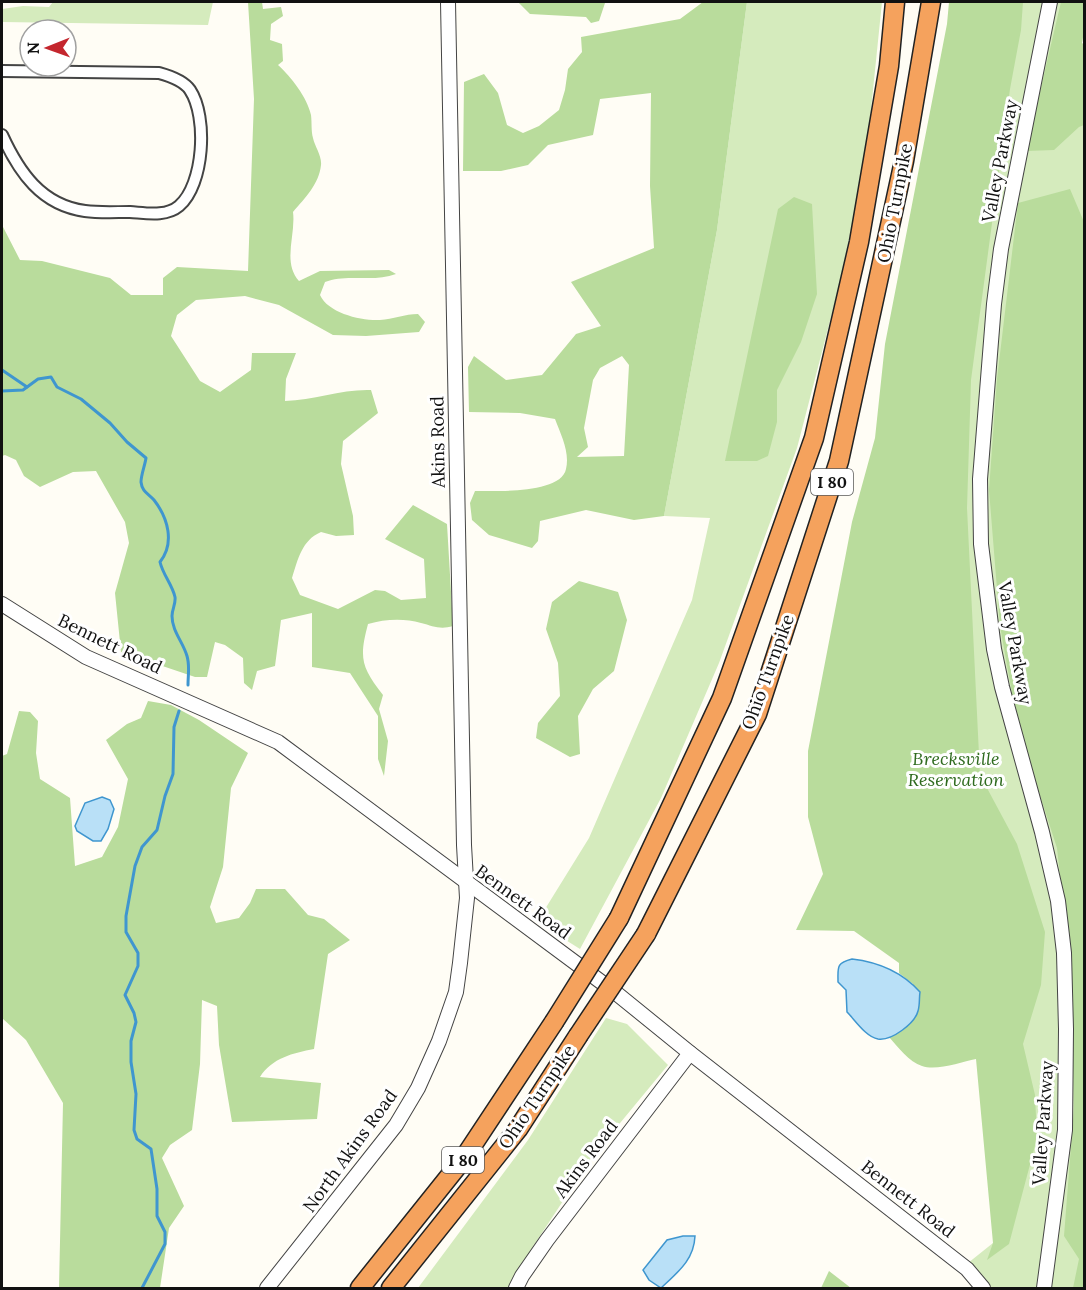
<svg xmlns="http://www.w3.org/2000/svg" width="1086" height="1290" viewBox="0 0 1086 1290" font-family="Lora,serif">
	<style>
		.green { fill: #d5ebbd }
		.forest { fill: #b9dc9c; fill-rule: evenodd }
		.water { fill: #b9e0f7; stroke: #3f96cf; stroke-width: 1.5 }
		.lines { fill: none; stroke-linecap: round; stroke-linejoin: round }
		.stream { stroke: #3f96cf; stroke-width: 3 }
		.minor-casing { stroke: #444; stroke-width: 14 }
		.tertiary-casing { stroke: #444; stroke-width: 16 }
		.motorway-casing { stroke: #222; stroke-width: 21 }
		.minor { stroke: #fff; stroke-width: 10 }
		.tertiary { stroke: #fff; stroke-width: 14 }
		.motorway { stroke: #f5a25d; stroke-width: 18 }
		.motorway-bridge-casing { stroke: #222; stroke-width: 21; stroke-linecap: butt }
		.motorway-bridge { stroke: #f5a25d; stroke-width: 18 }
		.labels { text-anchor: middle; stroke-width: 6; stroke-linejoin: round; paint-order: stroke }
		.shield { fill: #fff; stroke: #585858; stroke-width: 1.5 }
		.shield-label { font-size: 16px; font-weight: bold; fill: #111 }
		.street-label { font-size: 18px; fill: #111; stroke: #fff }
		.park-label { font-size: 18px; font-style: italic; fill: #2f6b1f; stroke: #fff }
	</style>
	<rect width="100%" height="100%" fill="#fffdf5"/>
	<g class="green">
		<polygon points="53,2 213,2 208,25 2,22 2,9 23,6 49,7"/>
		<polygon points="747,2 882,2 865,168 837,294 797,448 719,663 661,798 580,949 537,922 589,838 692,600 710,518 664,516 717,230"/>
		<polygon points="1015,2 1084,2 1084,31 1082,43 1084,45 1084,1288 988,1288 968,1263 993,1243 996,1053 819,766"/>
		<polygon points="606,1018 627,1024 668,1065 592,1157 534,1245 510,1288 418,1288 528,1140"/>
	</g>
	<g class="forest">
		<path d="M248,2H262L263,9L281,7L283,16L271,24L270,40L282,44L283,61L278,65C291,77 307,97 311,115C312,123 311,131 313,138C315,147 322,156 321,165C319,184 305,198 293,212C296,235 282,262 299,281L320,271L389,270L396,274C373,283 347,273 325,282L320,295C328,313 361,321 380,320C393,319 405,314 418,314L425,322L419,332L366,336L333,335L279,305L245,296L196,300L177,315L171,336L200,381L220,392L251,370L252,353H296L286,379L285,401C314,400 342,389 371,390L378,413L343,441L341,464L353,516L354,535L336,536L321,532C302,540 298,559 292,578L300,595L338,609L375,590L385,591L401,600L426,598L424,559L385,539L413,505L447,524L453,626C440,630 433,626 421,623C404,618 385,619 368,624C359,658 361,667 383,695L379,709L388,741L384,776L378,759V716L350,673L312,667V613L281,620L275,666L257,671L252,690L244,683L243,658L225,645L215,642L207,677H195L121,652L115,593L129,543L125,522L96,471L73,472L40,487L24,476L16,460L5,455L2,456V225L20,260L42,261L110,278L131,295H163V278L177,267L248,271L254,99Z"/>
		<polygon points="518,2 604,2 605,3 599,21 591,23 586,17 530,14"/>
		<path d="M703,2H747L717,230L664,516L634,520L586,510L540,521L538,541L532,548L489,535L472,520L470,503L475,491C495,491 561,494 566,469C570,452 561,435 555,419L520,413L469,412L468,367L474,356L506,380L542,375L576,334L601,326L571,282L654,248L650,186L651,93L600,99L593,135L548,145L528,165L501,171H463L464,82L484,74L498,93L507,125L523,133L539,126L559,110L565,90L568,69L582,52L581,37L680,19ZM622,356L629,365L624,456L577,457L588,447L584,428L593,380L600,368Z"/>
		<path d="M949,2H1023L1021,30L1010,89L971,380L967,508L980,775L1017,844L1045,932L1041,985L1023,1044L1035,1095L1037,1138L1009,1244L987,1260L993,1243L976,1059C961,1062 937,1071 922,1066C909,1062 898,1047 889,1037L903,1030L913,984L899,973V963L854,931L796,930L823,874L808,817V751L852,522L875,438L885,344L947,24Z"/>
		<polygon points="1061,2 1084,2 1084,31 1082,43 1084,45 1084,125 1079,127 1054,150 1026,151"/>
		<polygon points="1070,189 1084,222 1084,1288 1073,1288 1079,1259 1064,1236 1074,1108 1071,977 1057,848 1018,727 1000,626 989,490 997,379 1018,203"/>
		<polygon points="794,197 812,204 817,294 801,342 777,390 777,422 768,456 757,461 725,461 778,209"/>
		<polygon points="579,581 618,592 627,620 614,671 593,689 578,716 580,754 570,757 536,738 538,723 560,696 558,663 546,629 552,602"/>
		<path d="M148,701L171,705L199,720L248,753L231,788L223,867L210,907L216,923L239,918L250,903L256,889H285L308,915L324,919L350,940L328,954L314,1049C293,1053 272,1058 260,1077L321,1083L317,1119L232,1122L219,1045L217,1006L202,1000L200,1064L192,1130L170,1145L162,1158L184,1206L169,1228L160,1288H59L63,1103L26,1040L2,1018V756L7,754L19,711L30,712L38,721L36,753L40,779L70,798L75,866L102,857L118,827L128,779L106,740L127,724L141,718Z"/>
		<polygon points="829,1271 851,1288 821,1288"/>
	</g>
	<g class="water">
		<polygon points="102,797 110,800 114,809 108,829 101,841 93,841 77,831 75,826 85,803"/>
		<path d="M852,959C878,962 902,972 920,992C919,998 920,1005 918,1011C915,1023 892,1041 878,1039C866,1037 855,1020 847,1012L846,990L838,982C838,967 836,963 852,959Z"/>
		<path d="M683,1236H695C694,1260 678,1272 661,1288L649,1280L643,1270L667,1240Z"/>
	</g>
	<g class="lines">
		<g class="stream">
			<polyline points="2,370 27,387"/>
			<path d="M2,391L23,390L38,379L51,377L57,387L81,399L110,423L127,442L146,458C145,465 141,475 141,482C142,492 149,494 154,500C168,518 175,543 160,562C163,575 172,584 175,597C176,604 172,609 172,616C172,631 183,642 187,656C190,666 188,674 188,685"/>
			<polyline points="142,1288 165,1244 165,1232 157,1216 157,1189 151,1149 137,1139 134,1130 136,1094 131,1062 131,1041 136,1022 134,1013 125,995 138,966 138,953 126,932 126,916 135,866 142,847 157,830 165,796 173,774 174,727 179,711"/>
		</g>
		<defs>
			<path id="minor" d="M2,71L159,73C170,76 184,81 190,90C208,117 204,185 179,206C166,217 146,213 130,212C115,212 99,213 85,211C41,205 19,172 2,135"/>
			<g id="tertiary">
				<polyline points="2,604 86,657 278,742 616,993 690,1053 967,1269 983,1288"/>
				<polyline points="267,1288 396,1125 418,1088 439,1041 456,992 460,963 467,898 464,845 448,2"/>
				<polyline points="516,1288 522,1276 547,1240 690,1053"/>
				<polyline points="1044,1288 1065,1130 1066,1029 1064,953 1058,901 1042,832 1002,687 994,649 981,544 980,479 994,304 1001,249 1050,2"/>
			</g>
			<g id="motorway">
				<polyline points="619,918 722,698 814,438 859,242 889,66 895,2"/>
				<polyline points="646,934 757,714 839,461 904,161 931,2"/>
				<polyline points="360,1288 464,1158 554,1022"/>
				<polyline points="391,1288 518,1129 578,1036"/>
			</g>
		</defs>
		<use href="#minor" class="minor-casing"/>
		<use href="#tertiary" class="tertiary-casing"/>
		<use href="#motorway" class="motorway-casing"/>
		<use href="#minor" class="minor"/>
		<use href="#tertiary" class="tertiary"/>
		<use href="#motorway" class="motorway"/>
		<defs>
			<g id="motorway-bridge">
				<polyline points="554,1022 619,918"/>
				<polyline points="578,1036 646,934"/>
			</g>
		</defs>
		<use href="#motorway-bridge" class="motorway-bridge-casing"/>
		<use href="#motorway-bridge" class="motorway-bridge"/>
	</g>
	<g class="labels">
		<g class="shield">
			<rect x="811" y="469" width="42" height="26" rx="4.5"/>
			<rect x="442" y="1147" width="42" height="26" rx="4.5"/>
		</g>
		<g class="shield-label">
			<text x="832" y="488">I 80</text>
			<text x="463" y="1166">I 80</text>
		</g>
		<g class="street-label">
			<text transform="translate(1000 161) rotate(-79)" y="6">Valley Parkway</text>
			<text transform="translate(895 203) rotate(-79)" y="6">Ohio Turnpike</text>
			<text transform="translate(438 442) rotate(-91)" y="6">Akins Road</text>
			<text transform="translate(1015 643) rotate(80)" y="6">Valley Parkway</text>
			<text transform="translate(110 644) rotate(26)" y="6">Bennett Road</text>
			<text transform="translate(768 672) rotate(-70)" y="6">Ohio Turnpike</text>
			<text transform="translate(523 902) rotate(36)" y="6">Bennett Road</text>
			<text transform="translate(537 1097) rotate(-56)" y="6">Ohio Turnpike</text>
			<text transform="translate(1043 1123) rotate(-86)" y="6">Valley Parkway</text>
			<text transform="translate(350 1151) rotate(-54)" y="6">North Akins Road</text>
			<text transform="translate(586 1159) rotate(-53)" y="6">Akins Road</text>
			<text transform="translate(908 1199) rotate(38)" y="6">Bennett Road</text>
		</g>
		<g class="park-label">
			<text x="956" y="765">Brecksville<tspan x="956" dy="21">Reservation</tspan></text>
		</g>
	</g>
	<rect width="1086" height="1290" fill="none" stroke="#111111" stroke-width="6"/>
	<g transform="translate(48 48) rotate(269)"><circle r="28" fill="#ffffff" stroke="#a0a0a0" stroke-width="1.5"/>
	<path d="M0-4.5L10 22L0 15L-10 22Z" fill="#c4262e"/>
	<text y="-9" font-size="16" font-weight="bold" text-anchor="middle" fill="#111111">N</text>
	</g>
</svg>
